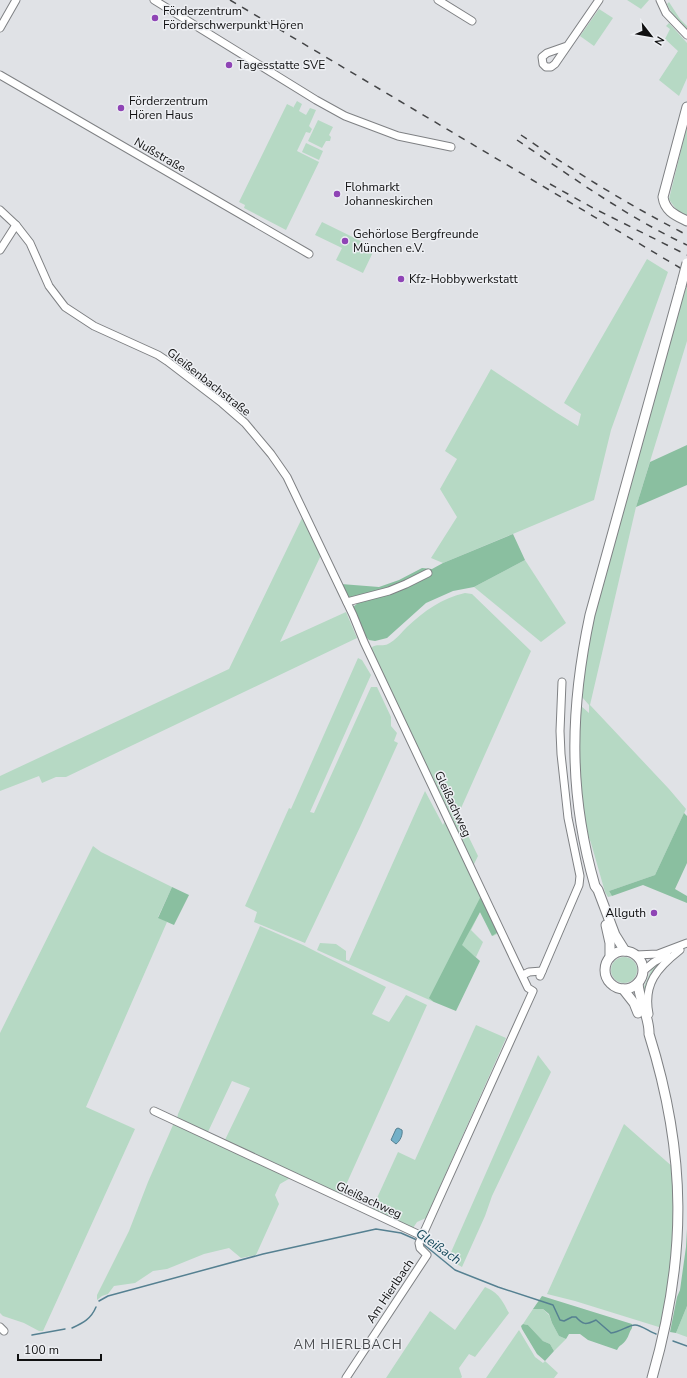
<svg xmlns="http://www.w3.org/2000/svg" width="687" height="1378" viewBox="0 0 687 1378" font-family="'Nunito Sans',sans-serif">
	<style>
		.green { fill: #b6d9c4 }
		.forest { fill: #8abfa0 }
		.water { fill: #73b0c8; stroke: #558091 }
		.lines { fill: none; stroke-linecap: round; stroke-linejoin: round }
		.stream { stroke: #558091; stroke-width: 1.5 }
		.minor-casing { stroke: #7f8184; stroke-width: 9 }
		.major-casing { stroke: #7f8184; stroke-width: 11 }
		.minor { stroke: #fff; stroke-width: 7 }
		.major { stroke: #fff; stroke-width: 9 }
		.rail { stroke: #444547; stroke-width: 1.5; stroke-dasharray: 7 7; stroke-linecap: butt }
		.major-bridge-casing { stroke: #7f8184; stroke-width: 11; stroke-linecap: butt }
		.major-bridge { stroke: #fff; stroke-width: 9 }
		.poi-dot { fill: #8f44b5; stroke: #edeff3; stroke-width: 1.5 }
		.labels { text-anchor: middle; stroke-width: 3; stroke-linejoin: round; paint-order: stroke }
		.poi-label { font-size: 12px; fill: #101011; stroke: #edeff3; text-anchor: start }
		.street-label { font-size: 12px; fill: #101011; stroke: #edeff3 }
		.water-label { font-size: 13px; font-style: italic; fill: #14485a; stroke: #edeff3 }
		.neighbourhood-label { font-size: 13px; letter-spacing: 1px; fill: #47494c; stroke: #edeff3 }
	</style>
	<rect width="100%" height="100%" fill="#e0e2e6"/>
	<g class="green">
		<polygon points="627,0 649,0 641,9"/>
		<polygon points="669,2 680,19 687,26 687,30 673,16 667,4"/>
		<polygon points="599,9 613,18 594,46 580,36"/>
		<polygon points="669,23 687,43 687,78 679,96 659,80 678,51 665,39 670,29 666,26"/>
		<polygon points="297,101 302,104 299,111 306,115 310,108 316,110 309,126 312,129 310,133 306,132 297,151 319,162 286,230 244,208 245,205 239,202 287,104 293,107 293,108"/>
		<polygon points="318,120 333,127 329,135 331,137 330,141 326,141 322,148 308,141"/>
		<path d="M687,126V216C678,213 674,207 669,199Z"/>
		<polygon points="306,143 323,151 319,160 302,152"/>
		<polygon points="322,222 375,248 363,273 336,260 342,248 315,235"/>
		<polygon points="647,259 668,272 611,430 594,500 443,563 431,558 457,517 440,489 457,459 445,451 491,369 557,413 578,426 581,414 564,403"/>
		<polygon points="687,284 687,341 636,507 590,705 669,789 686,809 655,875 609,891 612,896 608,897 605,892 591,843 588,835 584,819 579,780 578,744 581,706 589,713 589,705 582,697 586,653 594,616 683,295 684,295"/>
		<polygon points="303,516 322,553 280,642 346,612 357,638 66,777 56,777 42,783 39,776 0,791 0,776 229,669"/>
		<polygon points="525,560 566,623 541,642 474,587"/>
		<path d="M465,593L472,594L531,651L458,815L478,856L473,866L371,648C376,643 382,647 388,644C395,641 402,632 407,627C424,611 442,598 465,593Z"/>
		<polygon points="358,658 362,660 371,675 310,812 314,813 371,687 377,687 391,717 391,726 397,733 394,741 398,743 361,825 305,943 254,922 257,912 245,906 289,808 291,809"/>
		<polygon points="425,791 443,825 446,818 499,933 493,936 480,912 471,930 483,942 476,957 462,947 434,1002 317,950 320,943 336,944 346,951 346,960 349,961"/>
		<polygon points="93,846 101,852 172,887 158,917 167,922 86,1107 135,1129 43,1331 39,1331 24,1323 3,1316 0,1313 0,1033"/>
		<polygon points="260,926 303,945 386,987 372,1014 389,1022 406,995 427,1005 341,1196 224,1142 250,1088 232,1081 207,1134 177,1119 178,1114"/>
		<polygon points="667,956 645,997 642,991 652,968"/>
		<circle cx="624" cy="970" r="13"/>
		<polygon points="476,1025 506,1038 426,1218 417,1222 413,1228 372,1209 398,1152 415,1160"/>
		<polygon points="538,1055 551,1072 492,1196 485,1216 462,1267 448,1259"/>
		<polygon points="176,1124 292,1177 280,1184 275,1195 279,1204 256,1255 241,1258 229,1248 204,1254 167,1269 153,1271 135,1283 114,1286 108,1294 102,1296 97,1300 97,1295 129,1231 148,1182 173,1125"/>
		<polygon points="624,1124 674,1168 674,1263 662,1328 575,1301 547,1294"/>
		<path d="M485,1287C499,1293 502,1300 509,1313L475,1357L469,1354L459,1368L462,1377L461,1378H386L430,1311L455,1330Z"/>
		<polygon points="687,1306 687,1337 676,1333"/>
		<polygon points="533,1309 543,1309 549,1315 552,1323 559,1336 566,1339 554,1351 550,1344 543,1341 528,1325 523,1324"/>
		<polygon points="519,1330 535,1357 543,1363 545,1361 558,1373 554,1378 486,1378"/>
	</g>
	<g class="forest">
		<polygon points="687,445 687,485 636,507 650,462"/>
		<polygon points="513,534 525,560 474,587 453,591 426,603 387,638 375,641 369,640 362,633 352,608 359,602 348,599 341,584 379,587 399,580 422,568 432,569 443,563"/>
		<polygon points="684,813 687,816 687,863 675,889 687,896 687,903 643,885 612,896 609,891 655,875"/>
		<polygon points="172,887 189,895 174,925 158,918"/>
		<polygon points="481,896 498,932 492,936 480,912 462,945 480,961 456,1011 434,1002 429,998"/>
		<polygon points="687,1229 687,1306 676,1333 670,1332 677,1297 680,1290 686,1247"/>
		<path d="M542,1296L632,1324V1328C629,1332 629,1336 626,1340C623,1345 620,1344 617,1350L588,1340L580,1334H569L566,1339L559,1336L552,1323L549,1314L543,1309H533Z"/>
		<polygon points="523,1324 528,1325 543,1341 550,1344 554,1351 545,1361 537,1354 522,1329 521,1326"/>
	</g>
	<path class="water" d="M398,1128L402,1130C403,1135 400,1141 396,1144L391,1140L396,1129Z"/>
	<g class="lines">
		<g class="stream">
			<path d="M422,1243L455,1270L498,1287L553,1305L560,1320L564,1321L572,1317H576C583,1325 586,1325 596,1320L611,1333C621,1332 628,1325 635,1325C641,1325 650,1332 656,1334"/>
			<polyline points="99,1301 108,1296 263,1254 376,1229 401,1233 417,1240"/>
			<path d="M72,1328C83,1323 91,1319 96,1307"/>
			<polyline points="32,1335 65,1329"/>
			<polyline points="673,1341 687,1346"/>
		</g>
		<defs>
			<g id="minor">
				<polyline points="154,0 316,100 345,116 398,136 451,147"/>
				<polyline points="438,0 472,21"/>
				<polyline points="660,0 666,13 687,35"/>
				<polyline points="0,28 16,0"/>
				<polyline points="567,46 547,53 542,57 543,64 546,67 551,67 555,64 599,0"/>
				<polyline points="0,75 309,254"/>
				<polyline points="0,210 16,225 30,243 49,286 65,307 94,326 158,355 167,361 222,403 245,423 271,454 287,477 353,615 364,642 515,961 528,988 533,991 419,1243 420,1248 427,1255 346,1378"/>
				<polyline points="0,250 16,225"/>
				<polyline points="347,602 389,591 406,584 428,573"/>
				<polyline points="636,955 658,954 687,943"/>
				<polyline points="643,971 654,962 667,955"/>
				<polyline points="523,975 529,972 542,971"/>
				<polyline points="540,976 579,885 580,876 568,818 561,754 560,731 562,682"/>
				<path d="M649,1014C643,984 657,968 680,950"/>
				<polyline points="154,1111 422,1236"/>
				<polyline points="0,1327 4,1331"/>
			</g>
			<g id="major">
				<path d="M687,107L663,197C665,211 675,215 687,221"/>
				<polyline points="606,925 610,943 610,957"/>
				<path d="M625,951L615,935L598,890L595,886C568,792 570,709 590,615L681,286"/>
				<circle cx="624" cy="970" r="19"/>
				<path d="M638,983C639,1000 650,1019 649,1034C687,1155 687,1257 652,1378"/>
				<polyline points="623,989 634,1003 638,1013"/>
			</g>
		</defs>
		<use href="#minor" class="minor-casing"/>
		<use href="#major" class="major-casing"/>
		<use href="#minor" class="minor"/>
		<use href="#major" class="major"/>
		<g class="rail">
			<polyline points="230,0 687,272"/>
			<path d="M521,135C575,172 629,205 687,235"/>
			<path d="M517,140C572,177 627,217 687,245"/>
			<polyline points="550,184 593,208 687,255"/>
		</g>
		<defs>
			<polyline id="major-bridge" points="681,286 687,263"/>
		</defs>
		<use href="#major-bridge" class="major-bridge-casing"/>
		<use href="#major-bridge" class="major-bridge"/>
	</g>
	<g class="poi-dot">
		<circle cx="155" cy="18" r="4"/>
		<circle cx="229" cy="65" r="4"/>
		<circle cx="121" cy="108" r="4"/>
		<circle cx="337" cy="194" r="4"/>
		<circle cx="345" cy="241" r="4"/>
		<circle cx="401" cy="279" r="4"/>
		<circle cx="654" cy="913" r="4"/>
	</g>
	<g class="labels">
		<g class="poi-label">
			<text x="163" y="15">Förderzentrum<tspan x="163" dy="14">Förderschwerpunkt Hören</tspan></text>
			<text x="237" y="69">Tagesstatte SVE</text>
			<text x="129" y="105">Förderzentrum<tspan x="129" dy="14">Hören Haus</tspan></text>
			<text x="345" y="191">Flohmarkt<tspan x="345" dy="14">Johanneskirchen</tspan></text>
			<text x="353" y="238">Gehörlose Bergfreunde<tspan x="353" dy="14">München e.V.</tspan></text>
			<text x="409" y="283">Kfz-Hobbywerkstatt</text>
			<text x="646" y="917" text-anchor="end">Allguth</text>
		</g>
		<g class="street-label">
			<text transform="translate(160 155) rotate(30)" y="4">Nußstraße</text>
			<text transform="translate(209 382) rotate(38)" y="4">Gleißenbachstraße</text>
			<text transform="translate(453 804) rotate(65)" y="4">Gleißachweg</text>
			<text transform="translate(369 1200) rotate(25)" y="4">Gleißachweg</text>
			<text transform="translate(390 1291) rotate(-56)" y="4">Am Hierlbach</text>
		</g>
		<g class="water-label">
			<text transform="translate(439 1246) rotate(35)" y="5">Gleißach</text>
		</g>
		<g class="neighbourhood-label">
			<text x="348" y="1349">AM HIERLBACH</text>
		</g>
	</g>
	<g transform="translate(651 36) rotate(121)" stroke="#edeff3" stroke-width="3" paint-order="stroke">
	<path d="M0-3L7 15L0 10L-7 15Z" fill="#101011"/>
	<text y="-6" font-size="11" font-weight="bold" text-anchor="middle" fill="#101011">N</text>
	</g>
	<path d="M18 1354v6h83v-6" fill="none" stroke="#101011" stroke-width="2"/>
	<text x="24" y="1354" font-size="12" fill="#101011" stroke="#edeff3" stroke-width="3" paint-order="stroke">100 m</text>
</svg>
